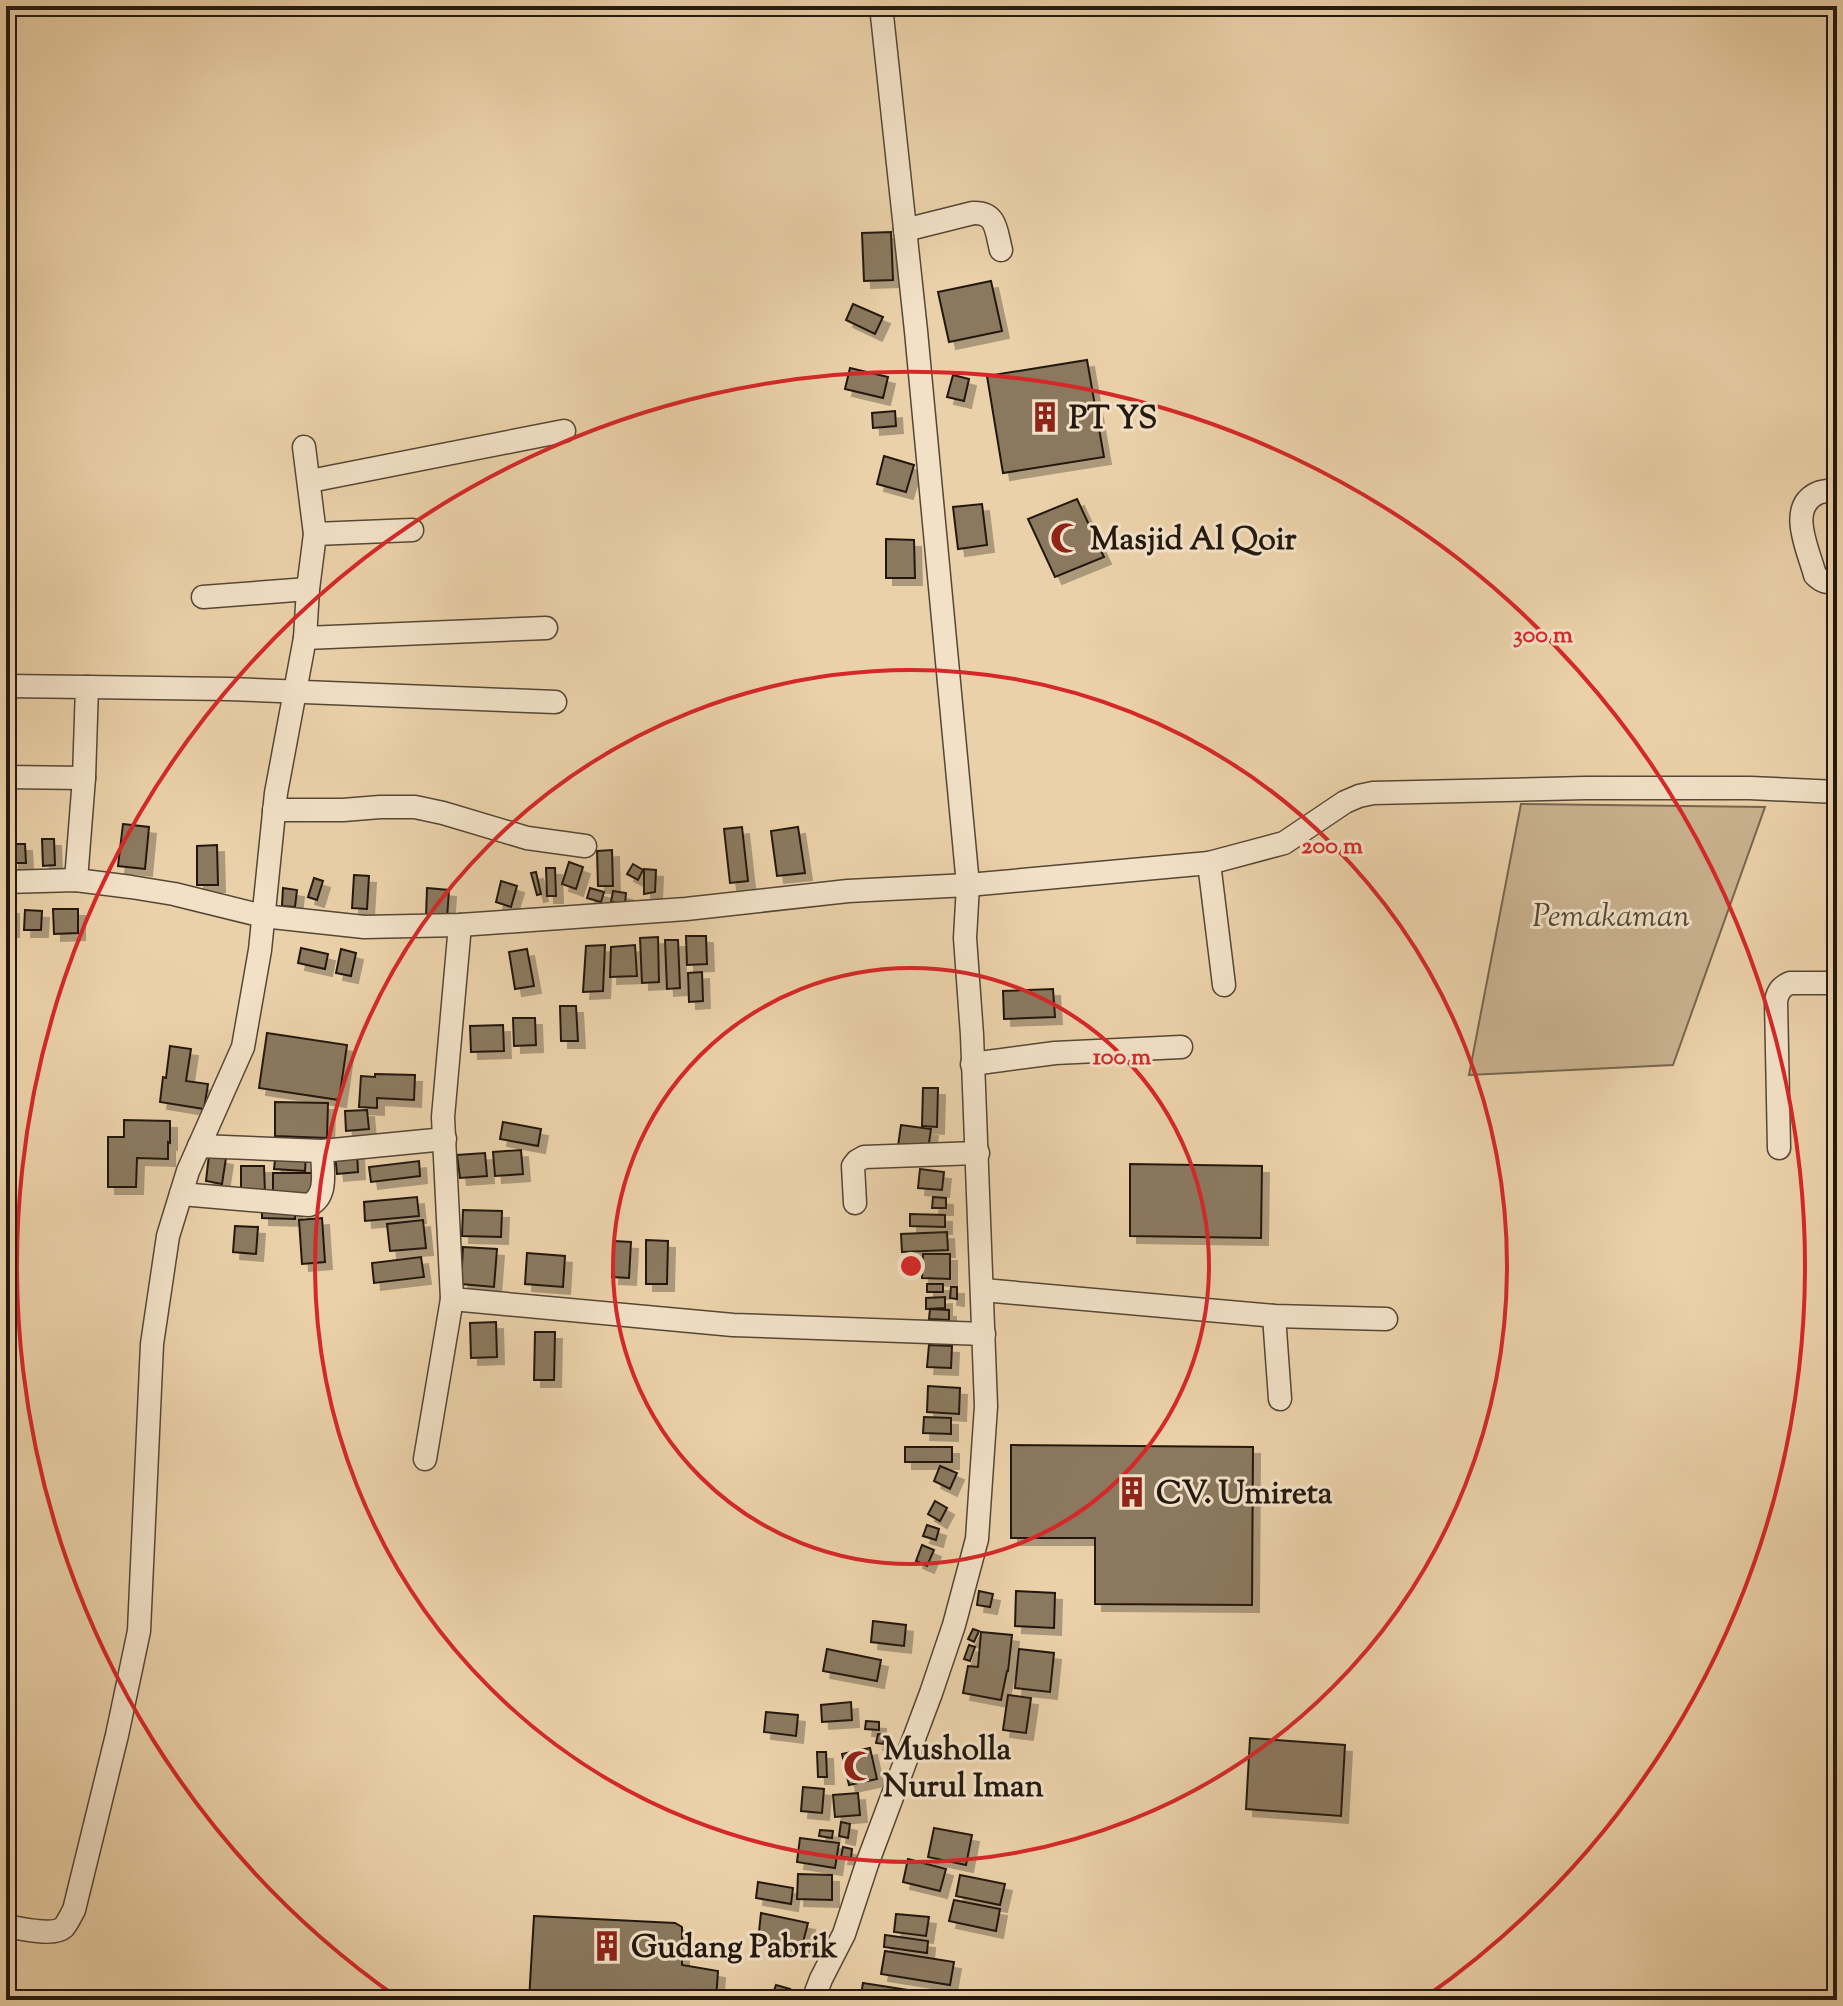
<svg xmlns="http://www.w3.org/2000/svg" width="1843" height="2006" viewBox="0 0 1843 2006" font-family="'Sorts Mill Goudy',serif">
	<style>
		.green { fill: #c9b28f; stroke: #76664f; stroke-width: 2 }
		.building { fill: #8b795f; stroke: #23190f; stroke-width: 2; filter: url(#shadow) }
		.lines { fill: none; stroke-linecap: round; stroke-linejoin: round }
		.street-casing { stroke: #554736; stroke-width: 25 }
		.street { stroke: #f2e1c7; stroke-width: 22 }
		.ring { fill: none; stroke: #d62828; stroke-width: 4 }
		.labels { text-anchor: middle; stroke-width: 6; stroke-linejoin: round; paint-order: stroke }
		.poi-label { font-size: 32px; font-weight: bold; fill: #23190f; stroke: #f2e1c7; text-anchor: start }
		.park-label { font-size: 32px; font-style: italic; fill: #554735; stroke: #f2e1c7 }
		.centre { fill: #d62828; stroke: #f2e1c7; stroke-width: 4 }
		.ring-label { font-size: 24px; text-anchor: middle; font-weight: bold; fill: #d62828; stroke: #f2e1c7; stroke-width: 6; stroke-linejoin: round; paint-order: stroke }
	</style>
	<defs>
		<filter id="shadow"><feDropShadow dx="7" dy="7" stdDeviation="0" flood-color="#0004"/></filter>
	</defs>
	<rect width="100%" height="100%" fill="#ebd1a9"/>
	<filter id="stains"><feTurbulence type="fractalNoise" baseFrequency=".0025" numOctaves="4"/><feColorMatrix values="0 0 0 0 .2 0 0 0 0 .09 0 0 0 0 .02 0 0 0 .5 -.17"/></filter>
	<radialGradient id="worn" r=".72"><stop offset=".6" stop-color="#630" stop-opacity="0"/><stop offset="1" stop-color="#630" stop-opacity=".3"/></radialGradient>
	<polygon class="green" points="1521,804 1765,807 1673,1065 1469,1075"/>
	<g class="building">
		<polygon points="891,232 893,280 864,281 862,233"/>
		<polygon points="991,281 1002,331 949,342 938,292"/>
		<polygon points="853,304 883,317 875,334 846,320"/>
		<polygon points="1087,360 1104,457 1003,473 987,376"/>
		<polygon points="850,368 888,377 883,398 845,389"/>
		<polygon points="953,375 969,379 964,401 947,397"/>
		<polygon points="895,411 896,426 873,428 872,413"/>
		<polygon points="884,456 914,465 906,492 877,484"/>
		<polygon points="1077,499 1104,557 1055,577 1028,519"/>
		<polygon points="982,504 987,545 958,549 953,507"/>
		<polygon points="886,539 914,540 915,578 886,578"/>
		<polygon points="123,824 149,827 145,869 118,866"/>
		<polygon points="742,827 748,881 730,883 724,829"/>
		<polygon points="798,827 805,873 777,876 771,831"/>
		<polygon points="42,839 54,839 55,865 43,866"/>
		<polygon points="12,844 25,844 26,863 12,863"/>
		<polygon points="217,845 218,885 197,885 197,846"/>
		<polygon points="612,850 613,886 598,886 597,851"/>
		<polygon points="569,862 583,867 576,889 562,884"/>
		<polygon points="633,864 643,870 638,880 627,874"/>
		<polygon points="546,868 555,868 556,896 547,896"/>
		<polygon points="644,869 656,870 655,892 644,894"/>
		<polygon points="536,872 541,894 537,895 531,873"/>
		<polygon points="354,875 369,876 367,909 352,908"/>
		<polygon points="314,878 323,881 317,900 308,897"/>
		<polygon points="501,881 517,886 511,907 496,902"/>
		<polygon points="283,888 297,890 295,907 282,906"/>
		<polygon points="427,888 449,890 447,918 426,917"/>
		<polygon points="590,888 604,892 601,902 587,898"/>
		<polygon points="613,891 626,893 625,904 611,902"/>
		<rect x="6" y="907" width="6" height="23"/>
		<polygon points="53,909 78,909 78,933 54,934"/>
		<polygon points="25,910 42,911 41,930 24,930"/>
		<polygon points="686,936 706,936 707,964 687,965"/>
		<polygon points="658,937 659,982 642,983 640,938"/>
		<polygon points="665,940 678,940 680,988 667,989"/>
		<polygon points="605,945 603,991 583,992 586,946"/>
		<polygon points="635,945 637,976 610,977 611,947"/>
		<polygon points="301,948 328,954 325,969 298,963"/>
		<polygon points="341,949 356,953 351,976 336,973"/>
		<polygon points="527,949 534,986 515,989 509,952"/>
		<polygon points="702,972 703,1001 689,1002 688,973"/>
		<polygon points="1053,989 1055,1017 1004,1019 1003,991"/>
		<polygon points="560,1006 576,1006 578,1041 561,1041"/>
		<polygon points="513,1018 535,1018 536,1045 514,1046"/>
		<polygon points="503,1025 504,1051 471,1052 470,1026"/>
		<polygon points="267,1033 347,1045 339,1100 259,1088"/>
		<polygon points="170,1046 191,1049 186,1081 208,1084 204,1109 160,1102 163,1077 166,1078"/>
		<polygon points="375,1074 415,1075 414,1100 377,1098 377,1108 359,1107 361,1076 375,1077"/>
		<polygon points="923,1088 938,1088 937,1127 922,1126"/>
		<polygon points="275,1102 328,1103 327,1138 275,1136"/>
		<polygon points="367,1110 369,1129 346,1131 345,1111"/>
		<polygon points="124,1120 170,1121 170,1143 168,1142 168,1159 137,1158 136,1187 108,1187 108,1137 124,1137"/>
		<polygon points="503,1122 541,1129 538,1146 500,1139"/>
		<polygon points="901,1125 931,1129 928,1150 898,1146"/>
		<polygon points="521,1150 523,1174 495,1176 493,1152"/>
		<polygon points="276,1151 306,1154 305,1171 274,1169"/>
		<polygon points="357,1152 358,1172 337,1174 335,1154"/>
		<polygon points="485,1153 487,1176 460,1178 457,1155"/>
		<polygon points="209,1155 226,1158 222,1184 206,1181"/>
		<polygon points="419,1161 420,1176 371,1182 369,1167"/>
		<polygon points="1130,1164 1262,1166 1261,1238 1130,1236"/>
		<polygon points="241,1166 264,1166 265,1193 241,1193"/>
		<polygon points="920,1169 944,1172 942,1190 918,1188"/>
		<rect x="273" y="1173" width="39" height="21"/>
		<polygon points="417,1197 419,1216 365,1221 364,1202"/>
		<polygon points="933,1197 946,1198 946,1208 932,1208"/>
		<polygon points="262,1204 295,1205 295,1219 262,1218"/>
		<polygon points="463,1210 502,1211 501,1237 462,1236"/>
		<polygon points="910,1214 945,1215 945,1227 910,1226"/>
		<polygon points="322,1218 325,1262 302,1264 299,1220"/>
		<polygon points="423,1220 426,1248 390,1251 387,1224"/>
		<polygon points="235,1226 258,1227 256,1254 233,1252"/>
		<polygon points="947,1232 948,1250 902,1252 901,1234"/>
		<polygon points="646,1240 668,1241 667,1284 646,1284"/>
		<polygon points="614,1241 631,1242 629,1278 612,1277"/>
		<polygon points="463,1247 497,1249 494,1287 461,1284"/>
		<polygon points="527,1253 565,1256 563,1287 525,1284"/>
		<polygon points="923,1254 950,1254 950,1279 922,1278"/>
		<polygon points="421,1257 424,1277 374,1283 372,1263"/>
		<rect x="927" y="1284" width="16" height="8"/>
		<polygon points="951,1287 957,1287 957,1299 950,1298"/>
		<polygon points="945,1297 945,1308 926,1309 926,1298"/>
		<polygon points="930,1309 949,1310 949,1320 929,1319"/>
		<polygon points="496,1322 497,1357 471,1358 470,1323"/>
		<polygon points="535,1332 555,1332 554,1380 534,1380"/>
		<polygon points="929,1345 952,1346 951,1368 927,1367"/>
		<polygon points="928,1386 960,1388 959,1414 927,1412"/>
		<polygon points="924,1417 951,1418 951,1434 923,1433"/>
		<polygon points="1011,1445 1253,1447 1252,1605 1095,1604 1095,1538 1011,1538"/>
		<rect x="905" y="1447" width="47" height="15"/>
		<polygon points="940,1466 957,1473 950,1489 934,1481"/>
		<polygon points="935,1501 947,1508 940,1521 928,1514"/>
		<polygon points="927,1525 939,1529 936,1540 923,1536"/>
		<polygon points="922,1545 934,1550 927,1566 916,1561"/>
		<polygon points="979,1591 993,1594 990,1607 977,1605"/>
		<polygon points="1016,1591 1055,1593 1054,1628 1015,1626"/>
		<polygon points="873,1621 906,1625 904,1646 871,1642"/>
		<polygon points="973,1629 979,1631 974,1642 968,1639"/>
		<polygon points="981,1632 1012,1635 1008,1671 1007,1671 1001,1700 963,1693 968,1666 978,1667"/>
		<polygon points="969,1645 975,1647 970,1661 964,1659"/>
		<polygon points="827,1649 881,1660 877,1681 823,1671"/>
		<polygon points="1019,1649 1054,1653 1050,1692 1015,1688"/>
		<polygon points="1008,1695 1031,1698 1026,1733 1003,1730"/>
		<polygon points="851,1702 852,1720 822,1722 821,1705"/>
		<polygon points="766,1712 798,1715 796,1736 764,1732"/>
		<polygon points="866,1721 879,1722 879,1730 865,1729"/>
		<polygon points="878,1734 885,1735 883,1744 876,1743"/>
		<polygon points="1250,1738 1345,1745 1341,1816 1246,1809"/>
		<polygon points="870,1748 877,1779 849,1785 842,1754"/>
		<polygon points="817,1752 826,1752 827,1777 818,1777"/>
		<polygon points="803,1787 824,1789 822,1813 801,1811"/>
		<polygon points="858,1793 860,1815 835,1817 833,1795"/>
		<polygon points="841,1822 850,1824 848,1838 839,1836"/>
		<polygon points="934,1828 972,1835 966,1865 928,1857"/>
		<polygon points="820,1830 833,1831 832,1838 819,1836"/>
		<polygon points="800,1838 839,1843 835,1868 797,1862"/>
		<polygon points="843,1847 852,1849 851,1858 841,1857"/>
		<polygon points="908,1859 946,1869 940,1891 903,1882"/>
		<polygon points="798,1874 832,1875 832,1900 797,1899"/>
		<polygon points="960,1875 1005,1884 1000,1905 956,1896"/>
		<polygon points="758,1882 793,1888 791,1904 756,1898"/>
		<polygon points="954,1900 1000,1909 996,1931 949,1921"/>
		<polygon points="761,1913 808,1923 802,1946 758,1941"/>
		<polygon points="896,1914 929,1917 926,1936 894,1932"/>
		<polygon points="534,1916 675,1923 682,1927 682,1965 718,1971 716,2000 529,2000"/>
		<polygon points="885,1935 928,1941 927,1953 884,1947"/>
		<polygon points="885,1951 954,1962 950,1985 881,1974"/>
		<polygon points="863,1983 972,2000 860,2000"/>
		<polygon points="776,1985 790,1989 786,2000 771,2000"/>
	</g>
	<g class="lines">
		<defs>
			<g id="street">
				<path d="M905,230L973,213C997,212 996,231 1001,250"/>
				<polyline points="310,481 564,431"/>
				<path d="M1837,490C1831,491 1823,491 1818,493C1786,507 1809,551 1815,575C1822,582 1827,583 1837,582"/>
				<polyline points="315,534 412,530"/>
				<polyline points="203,597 308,589"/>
				<polyline points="305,638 546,628"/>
				<polyline points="6,686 87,687 84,778 76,880"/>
				<polyline points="87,687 229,689 555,702"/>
				<polyline points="6,777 84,778"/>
				<polyline points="274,810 343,810 380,807 415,807 443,813 527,838 585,846"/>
				<polyline points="1209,863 1224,985"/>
				<polyline points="6,882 76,880 131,887 174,894 263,916 364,927 460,925 686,909 848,891 968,885 1209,863 1284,843 1345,802 1359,796 1373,793 1585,788 1750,788 1837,792"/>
				<polyline points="972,1064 1055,1053 1181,1047"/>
				<polyline points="199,1146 322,1151 445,1139"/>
				<path d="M1779,1148L1776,1001C1778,991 1781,987 1790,983H1837"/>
				<path d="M181,1194L309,1205C329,1196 322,1169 322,1151"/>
				<polyline points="855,1203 853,1166 857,1161 864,1157 978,1153"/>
				<polyline points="983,1290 1274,1316 1386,1319"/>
				<polyline points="452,1299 733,1325 984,1334"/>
				<polyline points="1274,1316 1280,1399"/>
				<polyline points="425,1459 452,1299 443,1117 460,925"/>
				<path d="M6,1926C20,1928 53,1937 64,1927C68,1922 71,1915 74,1910L117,1735L139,1631L152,1344L168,1236L188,1171L243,1047L260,950L276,793L305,638L308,589L315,534L304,447"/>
				<polyline points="813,2000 821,1979 844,1934 867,1864 931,1693 954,1625 977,1539 986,1406 972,1035 965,938 968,885 916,331 881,6"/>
			</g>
		</defs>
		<use href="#street" class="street-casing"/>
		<use href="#street" class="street"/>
	</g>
	<g class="ring">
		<circle cx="911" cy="1266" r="298"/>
		<circle cx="911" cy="1266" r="596"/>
		<path d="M398 1998A894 894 0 1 1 1424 1998"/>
	</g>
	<defs>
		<symbol id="building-bare" viewBox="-9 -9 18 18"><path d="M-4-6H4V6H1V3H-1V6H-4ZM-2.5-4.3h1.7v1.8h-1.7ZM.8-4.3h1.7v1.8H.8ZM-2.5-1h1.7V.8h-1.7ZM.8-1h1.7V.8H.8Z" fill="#8f2418" stroke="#f2e1c7" stroke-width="2.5" paint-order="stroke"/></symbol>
		<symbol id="mosque-bare" viewBox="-9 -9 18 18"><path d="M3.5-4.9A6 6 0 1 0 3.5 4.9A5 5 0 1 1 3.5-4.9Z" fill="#8f2418" stroke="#f2e1c7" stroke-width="2.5" paint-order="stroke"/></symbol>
	</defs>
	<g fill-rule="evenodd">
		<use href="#building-bare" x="1023" y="395" width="44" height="44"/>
		<use href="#mosque-bare" x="1044" y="516" width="44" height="44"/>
		<use href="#building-bare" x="1110" y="1470" width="44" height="44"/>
		<use href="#mosque-bare" x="837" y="1744" width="44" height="44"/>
		<use href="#building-bare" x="585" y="1924" width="44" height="44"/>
	</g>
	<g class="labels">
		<g class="poi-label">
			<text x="1069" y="428">PT YS</text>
			<text x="1090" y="549">Masjid Al Qoir</text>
			<text x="1156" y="1503">CV. Umireta</text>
			<text x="883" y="1759">Musholla<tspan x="883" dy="37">Nurul Iman</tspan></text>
			<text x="631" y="1957">Gudang Pabrik</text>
		</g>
		<g class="park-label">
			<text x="1611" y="926">Pemakaman</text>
		</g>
	</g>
	<circle cx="911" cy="1266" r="12" class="centre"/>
	<g class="ring-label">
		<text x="1543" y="642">300 m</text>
		<text x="1332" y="853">200 m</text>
		<text x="1122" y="1064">100 m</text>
	</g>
	<rect width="1843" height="2006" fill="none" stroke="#ebd1a9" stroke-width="32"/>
	<rect x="8" y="8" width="1827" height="1990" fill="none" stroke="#23190f" stroke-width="4"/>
	<rect x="16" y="16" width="1811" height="1974" fill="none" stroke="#23190f" stroke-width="2"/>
	<rect width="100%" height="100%" filter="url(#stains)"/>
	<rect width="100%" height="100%" fill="url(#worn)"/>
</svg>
